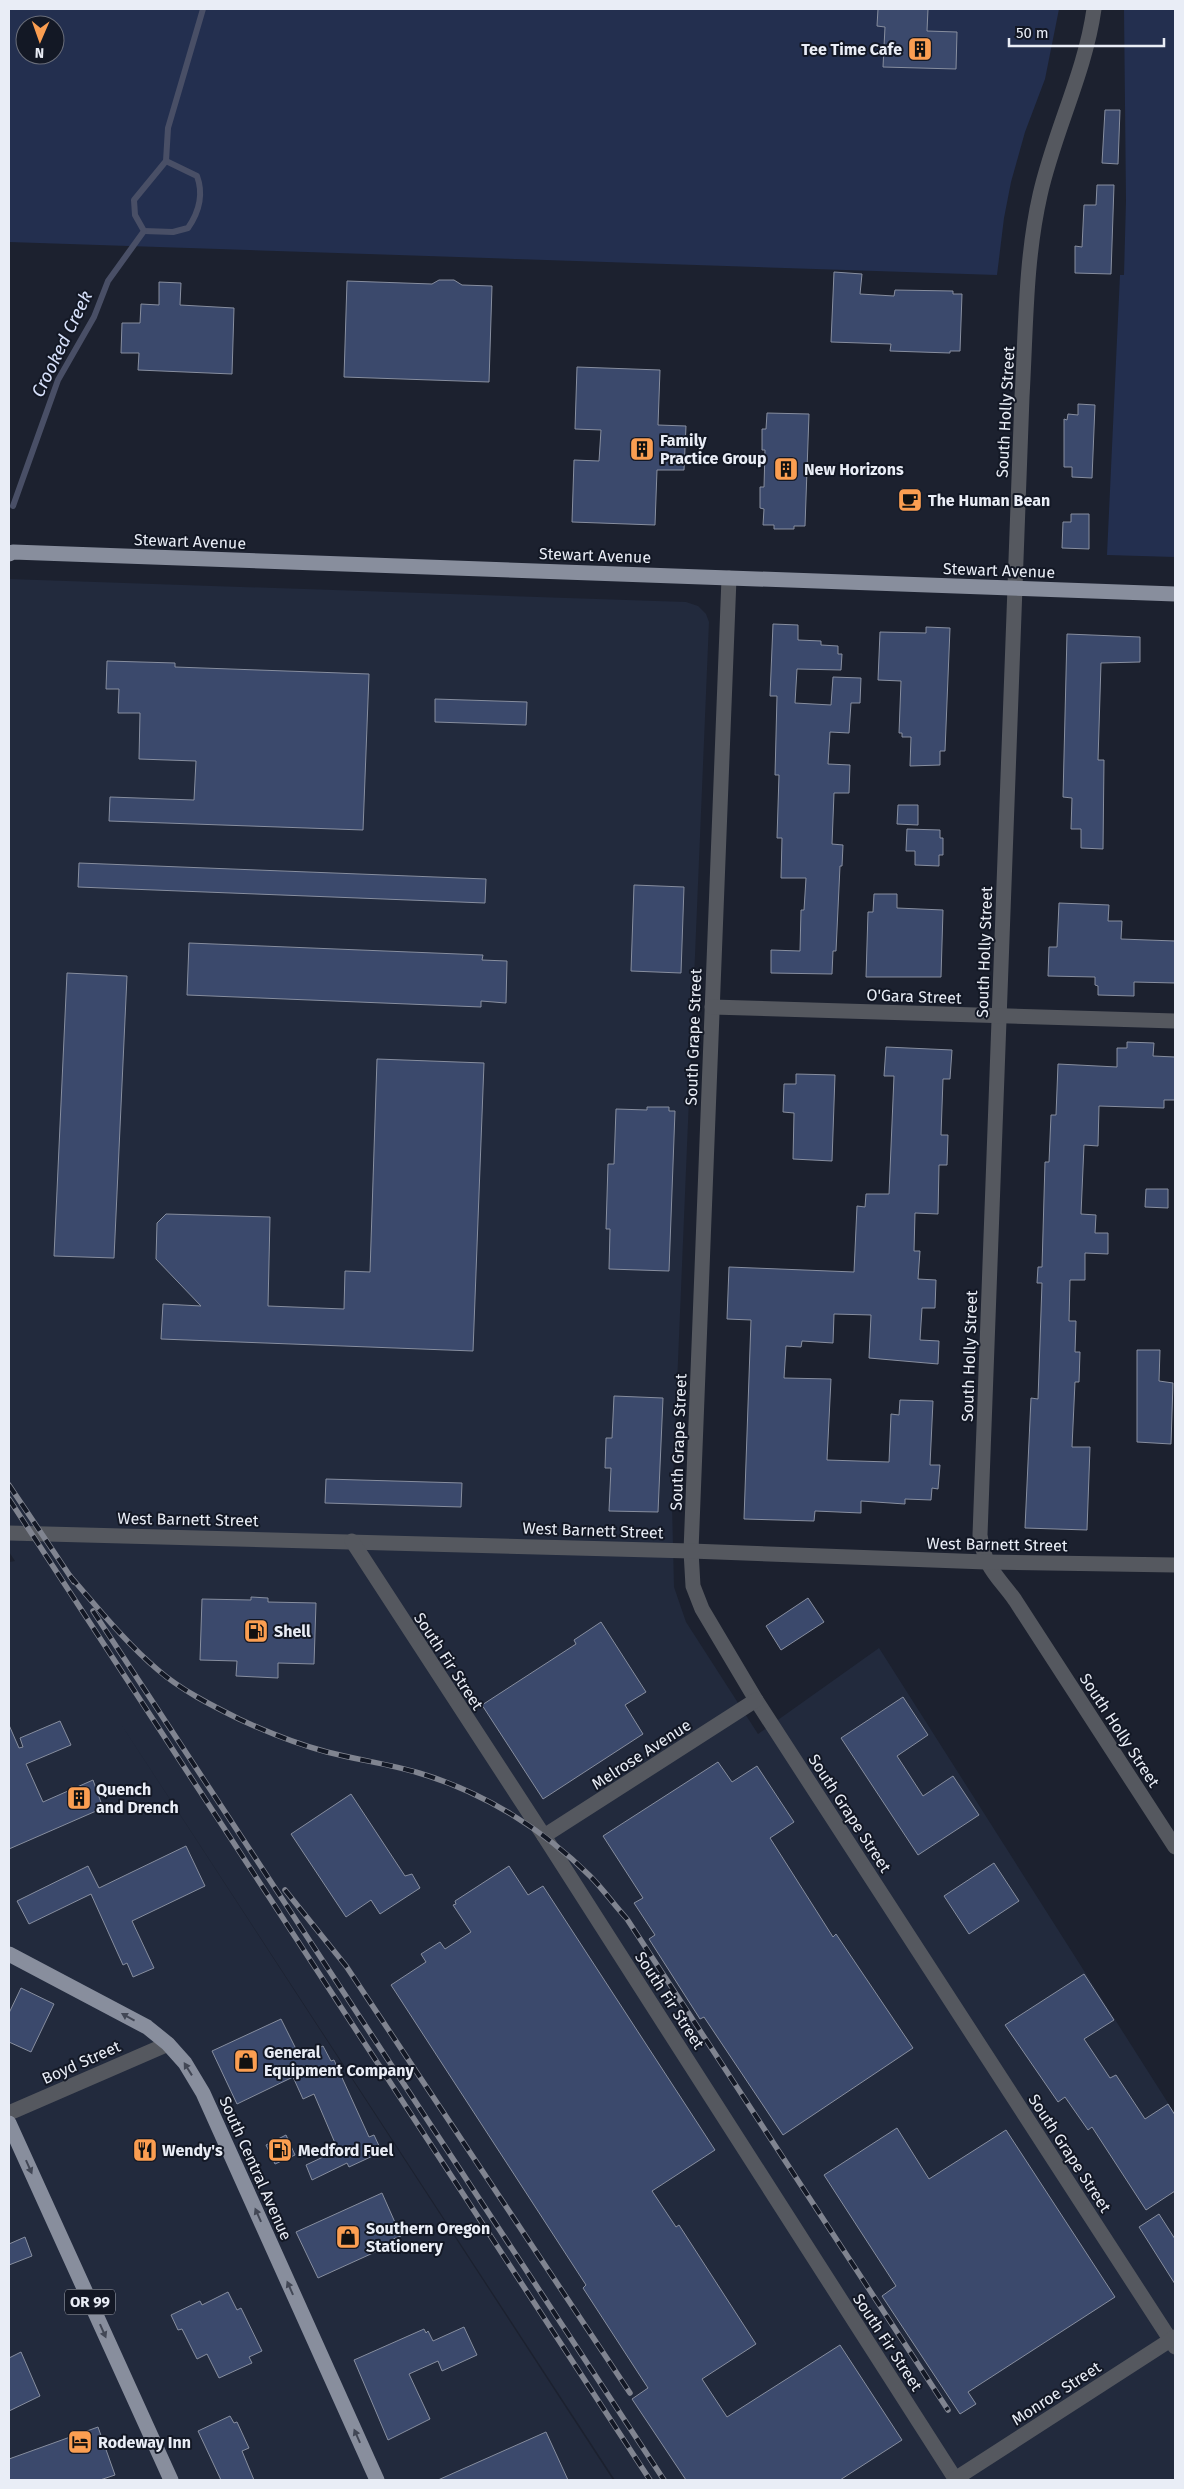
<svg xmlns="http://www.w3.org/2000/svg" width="1184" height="2489" viewBox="0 0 1184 2489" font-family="'Fira Sans',sans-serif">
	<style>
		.built { fill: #222a3d }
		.green { fill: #232f4f; fill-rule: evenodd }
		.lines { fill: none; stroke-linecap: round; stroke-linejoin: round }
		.stream { stroke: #494f66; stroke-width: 6 }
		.building { fill: #3b496c; stroke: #878e9f }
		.minor { stroke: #55585f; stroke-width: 15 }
		.major { stroke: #888e9d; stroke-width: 15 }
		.rail-casing { stroke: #808490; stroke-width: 5.5 }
		.rail { stroke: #131825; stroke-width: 4; stroke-dasharray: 11; stroke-linecap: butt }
		.oneway { fill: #424755 }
		.labels { text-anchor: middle; stroke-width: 4; stroke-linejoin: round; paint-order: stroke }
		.shield { fill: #131825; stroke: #a9adb7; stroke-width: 1 }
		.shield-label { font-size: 15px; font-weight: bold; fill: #e9edf6 }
		.poi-label { font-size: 16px; font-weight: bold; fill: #e9edf6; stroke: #131825; text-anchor: start }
		.street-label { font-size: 16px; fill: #e9edf6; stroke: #131825 }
		.water-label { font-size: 18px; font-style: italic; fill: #d7e1fb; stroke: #131825 }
	</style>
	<rect width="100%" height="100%" fill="#1c212f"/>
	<polygon class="built" points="9,579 686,602 698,606 706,614 709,622 672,1504 674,1587 686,1622 758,1734 879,1648 1175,2114 1175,2480 615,2480 115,1715 613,2480 9,2480 9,1562 15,1561 9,1552"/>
	<g class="green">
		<path d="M9,9H1059L1045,79L1025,132L1011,182L1004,218L997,275L9,242ZM25,25H55V55H25Z"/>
		<polygon points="1124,9 1175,9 1175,557 1107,555 1120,275 1124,275 1126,201"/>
	</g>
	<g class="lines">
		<g class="stream">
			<path d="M144,231L173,232L188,228C199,212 204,195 197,176L166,161"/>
			<polyline points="13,506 58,380 94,317 108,281 144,231 135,215 134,200 166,161 168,128 203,9"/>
		</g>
	</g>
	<g class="building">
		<polygon points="878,9 928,9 927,31 957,32 956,69 883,67 885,27 877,26"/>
		<polygon points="1105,110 1120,110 1118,164 1102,163"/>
		<polygon points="1097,185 1114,185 1111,274 1075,273 1075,246 1082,247 1084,205 1096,205"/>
		<polygon points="834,272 862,274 860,294 894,296 895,290 953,291 953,294 962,294 960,351 950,351 950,353 890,351 891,344 831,342"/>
		<polygon points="439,280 454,280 462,285 492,286 489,382 344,377 347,281 432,284"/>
		<polygon points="159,282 181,283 180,305 234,308 232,374 138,370 139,353 121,353 122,323 140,323 141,304 159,305"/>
		<polygon points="577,367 660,370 658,425 686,426 684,470 657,470 655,525 572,522 574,460 599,461 601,430 575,429"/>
		<polygon points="1078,404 1095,405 1092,478 1072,477 1072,467 1064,467 1064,419 1067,420 1068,414 1078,415"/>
		<polygon points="767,413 809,414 805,526 794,526 794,529 774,529 774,525 763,525 764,509 760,508 760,487 764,487 765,450 762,450 762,429 766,429"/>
		<polygon points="1071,514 1089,514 1089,549 1062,548 1063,522 1071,522"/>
		<polygon points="773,624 798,625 798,640 821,641 821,645 838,646 838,654 842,654 841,670 797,669 795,703 831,705 833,677 861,678 860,703 851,703 849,733 830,732 828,764 850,765 849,793 834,793 832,844 843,845 842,866 840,866 836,951 833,951 832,974 771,973 771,950 800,951 801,910 804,910 806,878 781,878 782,838 777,838 779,775 775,775 777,696 770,696"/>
		<polygon points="926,627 950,628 945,751 940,751 940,765 910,766 911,737 902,737 902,733 899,733 901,681 878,680 880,632 926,633"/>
		<polygon points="1067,634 1140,637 1140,662 1101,663 1098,760 1104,760 1103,849 1081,848 1081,829 1071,829 1072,798 1063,797"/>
		<polygon points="107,661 175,663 175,667 369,674 363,830 109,821 110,797 194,800 196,761 139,759 140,713 118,713 119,689 106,689"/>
		<polygon points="435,699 527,702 526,725 435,722"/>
		<polygon points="898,805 918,805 918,825 897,824"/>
		<polygon points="907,829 940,830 940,838 943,838 943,855 939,855 939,866 915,865 915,851 906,851"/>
		<polygon points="79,863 486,879 485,903 78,887"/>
		<polygon points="634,885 684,887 681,973 631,971"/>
		<polygon points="874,894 897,894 897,908 943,910 941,977 866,977 868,912 873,912"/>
		<polygon points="1059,903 1109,905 1108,921 1122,921 1121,939 1175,941 1175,983 1134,982 1134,996 1098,995 1098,986 1095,985 1095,977 1048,976 1049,947 1057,947"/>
		<polygon points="189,943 483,955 482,960 507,961 506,1003 481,1001 481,1007 187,995"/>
		<polygon points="67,973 127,976 114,1258 54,1256"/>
		<polygon points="1127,1042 1154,1043 1153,1056 1175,1057 1175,1100 1164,1100 1164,1108 1099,1106 1098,1146 1084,1145 1081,1214 1096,1215 1095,1233 1108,1233 1108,1254 1085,1253 1085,1280 1070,1280 1069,1321 1076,1321 1075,1352 1080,1352 1079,1382 1075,1382 1072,1447 1090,1447 1087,1530 1025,1528 1031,1398 1038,1399 1042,1283 1037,1283 1038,1267 1042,1267 1045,1162 1049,1162 1051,1115 1056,1115 1058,1064 1117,1067 1117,1048 1127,1048"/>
		<polygon points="886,1047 952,1050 950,1079 943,1079 941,1135 948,1135 947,1165 939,1165 938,1214 915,1213 914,1251 920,1251 918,1279 936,1280 935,1308 922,1308 920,1340 939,1341 938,1364 869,1358 871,1315 834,1314 833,1343 802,1341 801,1347 786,1346 784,1378 831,1379 827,1460 889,1462 891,1414 899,1415 900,1400 933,1401 930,1465 940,1465 938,1489 932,1488 931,1500 905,1499 905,1504 861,1501 861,1513 815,1511 814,1521 744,1519 751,1320 727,1319 729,1267 854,1272 857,1206 865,1207 866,1194 889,1194 894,1076 884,1076"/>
		<polygon points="377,1059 484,1063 473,1351 161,1339 163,1304 201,1306 156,1259 157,1223 166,1214 270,1217 268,1306 344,1309 345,1271 370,1272"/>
		<polygon points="796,1074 835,1075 832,1161 793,1159 794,1113 783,1112 784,1084 796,1084"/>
		<polygon points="647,1107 669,1107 669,1111 675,1111 669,1271 609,1269 610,1229 606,1229 608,1164 614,1164 616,1109 647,1110"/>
		<polygon points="1146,1189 1168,1189 1168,1208 1145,1207"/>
		<polygon points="1137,1350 1160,1350 1159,1381 1173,1383 1171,1444 1137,1442"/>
		<polygon points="614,1396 663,1398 658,1512 609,1511 611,1468 605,1468 606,1438 612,1438"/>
		<polygon points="326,1479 462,1483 461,1507 325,1503"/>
		<polygon points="251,1597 268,1598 268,1602 316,1603 314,1664 278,1663 278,1678 236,1676 237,1661 200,1660 202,1599 251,1600"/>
		<polygon points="808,1598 824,1622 781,1650 766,1626"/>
		<polygon points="601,1622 646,1692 625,1705 643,1734 543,1799 482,1705 576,1644 574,1640"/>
		<polygon points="903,1697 928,1735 897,1756 923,1796 953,1776 979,1815 918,1855 841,1738"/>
		<polygon points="60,1721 71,1745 26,1764 43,1802 93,1780 103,1808 9,1849 9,1725 19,1748 23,1747 20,1738"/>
		<polygon points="718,1762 732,1782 757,1766 794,1822 770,1838 833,1937 836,1934 913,2048 783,2135 704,2017 700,2019 649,1939 655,1935 634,1903 643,1898 603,1836"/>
		<polygon points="351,1794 405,1876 412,1874 420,1888 380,1914 371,1900 346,1917 291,1834"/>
		<polygon points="186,1846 205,1886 132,1921 154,1968 133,1977 127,1963 123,1965 91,1894 29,1924 17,1901 88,1866 99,1888"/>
		<polygon points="994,1863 1019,1901 969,1934 944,1896"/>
		<polygon points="509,1866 528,1895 543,1886 715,2150 652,2191 676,2227 679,2225 756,2344 702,2379 727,2417 840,2345 902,2440 840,2480 686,2480 632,2399 648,2388 583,2288 586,2285 391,1985 426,1962 421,1954 440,1942 445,1949 471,1932 453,1905 456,1904 455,1901"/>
		<polygon points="1084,1974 1114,2020 1084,2039 1110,2078 1116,2075 1145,2119 1168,2104 1175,2115 1175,2191 1146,2210 1092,2127 1088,2130 1065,2097 1058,2102 1005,2025"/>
		<polygon points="21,1988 54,2004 31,2052 9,2042 9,2013"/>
		<polygon points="281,2019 300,2057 323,2046 331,2061 334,2060 369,2137 374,2135 380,2148 375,2150 377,2154 349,2167 347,2163 312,2180 306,2165 338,2150 314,2094 303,2099 293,2077 237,2104 212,2051"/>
		<polygon points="897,2128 929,2179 1006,2130 1115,2297 968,2392 976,2404 960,2414 882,2296 896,2286 824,2175"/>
		<polygon points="286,2135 295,2155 275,2164 266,2145"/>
		<polygon points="382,2193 401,2236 393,2239 395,2243 318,2278 296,2232"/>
		<polygon points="1159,2214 1175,2239 1175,2284 1139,2227"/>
		<polygon points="25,2237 32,2256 9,2265 9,2244"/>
		<polygon points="228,2292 237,2310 241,2308 262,2351 249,2357 252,2363 219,2378 207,2354 197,2359 182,2329 178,2330 171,2315 200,2301 202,2305"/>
		<polygon points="464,2327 477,2355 442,2371 438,2361 409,2374 430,2419 388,2440 354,2360 424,2329 426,2333 428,2331 433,2341"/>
		<polygon points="21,2352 40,2396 9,2411 9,2358"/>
		<polygon points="230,2416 234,2423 237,2422 249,2448 242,2451 254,2480 221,2480 198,2431"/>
		<polygon points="98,2427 115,2475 100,2480 9,2480 9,2459"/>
		<polygon points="546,2432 568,2480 438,2480"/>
	</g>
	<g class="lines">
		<g class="minor">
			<path d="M1094,9C1085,73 1054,132 1040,195C1025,261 1026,330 1022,397L980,1535C985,1569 997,1575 1015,1600L1175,1847"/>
			<polyline points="729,578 691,1551 693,1586 702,1609 756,1700 1175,2347"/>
			<polyline points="712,1007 1175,1021"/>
			<polyline points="9,1533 691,1551 986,1562 1175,1565"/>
			<polyline points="352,1541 544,1836 956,2480"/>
			<polyline points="544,1836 756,1700"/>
			<polyline points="9,2113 168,2044"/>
			<polyline points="955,2479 1175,2337"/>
		</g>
		<g class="major">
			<polyline points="9,554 13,552 1175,594"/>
			<polyline points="9,1954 147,2027 168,2044 185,2063 203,2093 377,2480"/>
			<polyline points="9,2123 171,2480"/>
		</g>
		<defs>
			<g id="rail">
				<polyline points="9,1485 74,1582"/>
				<polyline points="9,1499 650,2480"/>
				<path d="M70,1576C98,1608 125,1642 158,1670C181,1690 211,1705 239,1719C267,1732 297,1744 327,1752C358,1760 389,1764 419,1773C483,1792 543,1829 590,1876C603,1889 614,1905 627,1919L948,2410"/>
				<polyline points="93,1611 664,2480"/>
				<polyline points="285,1890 346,1966 630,2393"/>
			</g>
		</defs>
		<use href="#rail" class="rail-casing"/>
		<use href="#rail" class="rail"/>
	</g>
	<defs><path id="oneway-solid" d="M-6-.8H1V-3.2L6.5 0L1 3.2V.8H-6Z" transform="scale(1.25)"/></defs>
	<g class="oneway">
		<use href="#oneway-solid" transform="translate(128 2017) rotate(-151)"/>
		<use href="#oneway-solid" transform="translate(188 2069) rotate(-122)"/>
		<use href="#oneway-solid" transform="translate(29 2167) rotate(66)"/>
		<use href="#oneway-solid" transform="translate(258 2215) rotate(-114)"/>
		<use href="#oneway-solid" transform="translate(290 2288) rotate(-114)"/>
		<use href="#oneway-solid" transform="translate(103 2331) rotate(66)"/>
		<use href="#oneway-solid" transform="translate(357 2436) rotate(-114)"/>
	</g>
	<defs>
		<symbol id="building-square" viewBox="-11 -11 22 22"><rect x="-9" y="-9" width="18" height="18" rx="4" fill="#fb9e51" stroke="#131825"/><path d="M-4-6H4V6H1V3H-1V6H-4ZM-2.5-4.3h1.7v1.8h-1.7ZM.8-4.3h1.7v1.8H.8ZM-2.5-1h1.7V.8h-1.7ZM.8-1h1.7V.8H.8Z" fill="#111"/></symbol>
		<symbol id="cafe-square" viewBox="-11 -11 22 22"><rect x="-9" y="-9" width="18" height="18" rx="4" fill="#fb9e51" stroke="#131825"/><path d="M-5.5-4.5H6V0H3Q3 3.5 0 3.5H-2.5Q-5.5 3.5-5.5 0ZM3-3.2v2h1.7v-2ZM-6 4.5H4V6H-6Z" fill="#111"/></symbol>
		<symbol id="fuel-square" viewBox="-11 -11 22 22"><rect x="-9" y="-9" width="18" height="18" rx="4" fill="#fb9e51" stroke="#131825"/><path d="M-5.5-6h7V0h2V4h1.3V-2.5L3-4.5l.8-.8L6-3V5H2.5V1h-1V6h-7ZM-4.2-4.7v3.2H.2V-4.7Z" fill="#111"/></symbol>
		<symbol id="shop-square" viewBox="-11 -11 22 22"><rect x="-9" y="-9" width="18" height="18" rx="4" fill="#fb9e51" stroke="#131825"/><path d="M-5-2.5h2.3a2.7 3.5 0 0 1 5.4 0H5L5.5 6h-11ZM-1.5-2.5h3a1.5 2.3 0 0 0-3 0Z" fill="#111"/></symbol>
		<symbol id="restaurant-square" viewBox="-11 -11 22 22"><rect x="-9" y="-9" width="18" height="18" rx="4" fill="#fb9e51" stroke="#131825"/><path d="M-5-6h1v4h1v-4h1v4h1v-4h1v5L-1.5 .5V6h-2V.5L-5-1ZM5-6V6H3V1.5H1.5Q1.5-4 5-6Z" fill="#111"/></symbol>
		<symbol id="hotel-square" viewBox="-11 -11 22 22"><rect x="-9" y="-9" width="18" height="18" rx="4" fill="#fb9e51" stroke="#131825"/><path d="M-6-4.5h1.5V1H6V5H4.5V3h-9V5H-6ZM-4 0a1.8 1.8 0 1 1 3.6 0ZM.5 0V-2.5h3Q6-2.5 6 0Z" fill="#111"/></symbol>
	</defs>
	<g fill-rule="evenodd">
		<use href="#building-square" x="906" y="35" width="28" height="28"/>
		<use href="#building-square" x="628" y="435" width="28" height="28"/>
		<use href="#building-square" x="772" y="455" width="28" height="28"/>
		<use href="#cafe-square" x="896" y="486" width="28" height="28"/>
		<use href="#fuel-square" x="242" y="1617" width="28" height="28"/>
		<use href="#building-square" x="65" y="1784" width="28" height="28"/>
		<use href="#shop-square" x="232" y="2047" width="28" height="28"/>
		<use href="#restaurant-square" x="131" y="2136" width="28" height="28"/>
		<use href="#fuel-square" x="266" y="2136" width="28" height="28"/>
		<use href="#shop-square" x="334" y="2223" width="28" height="28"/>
		<use href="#hotel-square" x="66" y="2428" width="28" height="28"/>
	</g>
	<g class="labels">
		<rect class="shield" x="65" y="2289.5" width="50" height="25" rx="4"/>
		<g class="shield-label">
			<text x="90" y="2307">OR 99</text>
		</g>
		<g class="poi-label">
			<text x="902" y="55" text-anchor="end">Tee Time Cafe</text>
			<text x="660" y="446">Family<tspan x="660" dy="18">Practice Group</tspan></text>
			<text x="804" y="475">New Horizons</text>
			<text x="928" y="506">The Human Bean</text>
			<text x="274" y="1637">Shell</text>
			<text x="96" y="1795">Quench<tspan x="96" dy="18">and Drench</tspan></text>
			<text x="264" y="2058">General<tspan x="264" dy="18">Equipment Company</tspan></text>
			<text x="162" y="2156">Wendy's</text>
			<text x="298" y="2156">Medford Fuel</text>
			<text x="366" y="2234">Southern Oregon<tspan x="366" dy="18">Stationery</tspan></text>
			<text x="98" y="2448">Rodeway Inn</text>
		</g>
		<g class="street-label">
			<text transform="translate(1005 412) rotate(-87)" y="6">South Holly Street</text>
			<text transform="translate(190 541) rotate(2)" y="6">Stewart Avenue</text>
			<text transform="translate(595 555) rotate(2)" y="6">Stewart Avenue</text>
			<text transform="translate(999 570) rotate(2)" y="6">Stewart Avenue</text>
			<text transform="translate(984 952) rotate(-88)" y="6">South Holly Street</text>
			<text transform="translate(914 996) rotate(2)" y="6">O'Gara Street</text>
			<text transform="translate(693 1037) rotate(-88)" y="6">South Grape Street</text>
			<text transform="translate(969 1356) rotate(-88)" y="6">South Holly Street</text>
			<text transform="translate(678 1442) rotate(-88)" y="6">South Grape Street</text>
			<text transform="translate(188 1519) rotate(1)" y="6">West Barnett Street</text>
			<text transform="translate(593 1530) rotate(2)" y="6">West Barnett Street</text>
			<text transform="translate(997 1544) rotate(1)" y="6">West Barnett Street</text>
			<text transform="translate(449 1661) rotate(57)" y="6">South Fir Street</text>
			<text transform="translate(1120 1730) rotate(57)" y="6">South Holly Street</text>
			<text transform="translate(641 1754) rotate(-33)" y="6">Melrose Avenue</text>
			<text transform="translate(850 1813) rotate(57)" y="6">South Grape Street</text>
			<text transform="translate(670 2000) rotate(57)" y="6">South Fir Street</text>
			<text transform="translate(81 2062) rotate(-24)" y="6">Boyd Street</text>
			<text transform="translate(1070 2153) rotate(57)" y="6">South Grape Street</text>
			<text transform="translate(256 2168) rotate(66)" y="6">South Central Avenue</text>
			<text transform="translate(888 2342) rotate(57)" y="6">South Fir Street</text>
			<text transform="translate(1056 2393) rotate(-33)" y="6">Monroe Street</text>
		</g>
		<g class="water-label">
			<text transform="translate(62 344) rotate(-64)" y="6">Crooked Creek</text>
		</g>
	</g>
	<rect width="1184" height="2489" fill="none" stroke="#e9edf6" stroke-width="20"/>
	<g transform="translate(40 40) rotate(182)"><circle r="24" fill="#131825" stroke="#696d79"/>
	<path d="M0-4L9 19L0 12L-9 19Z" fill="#fb9e51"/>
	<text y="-8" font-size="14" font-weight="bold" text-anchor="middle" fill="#e9edf6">N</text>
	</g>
	<path d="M1009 38v8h155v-8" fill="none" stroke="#e9edf6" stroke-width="2.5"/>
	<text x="1016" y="38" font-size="15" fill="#e9edf6" stroke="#131825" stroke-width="4" paint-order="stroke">50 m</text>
</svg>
